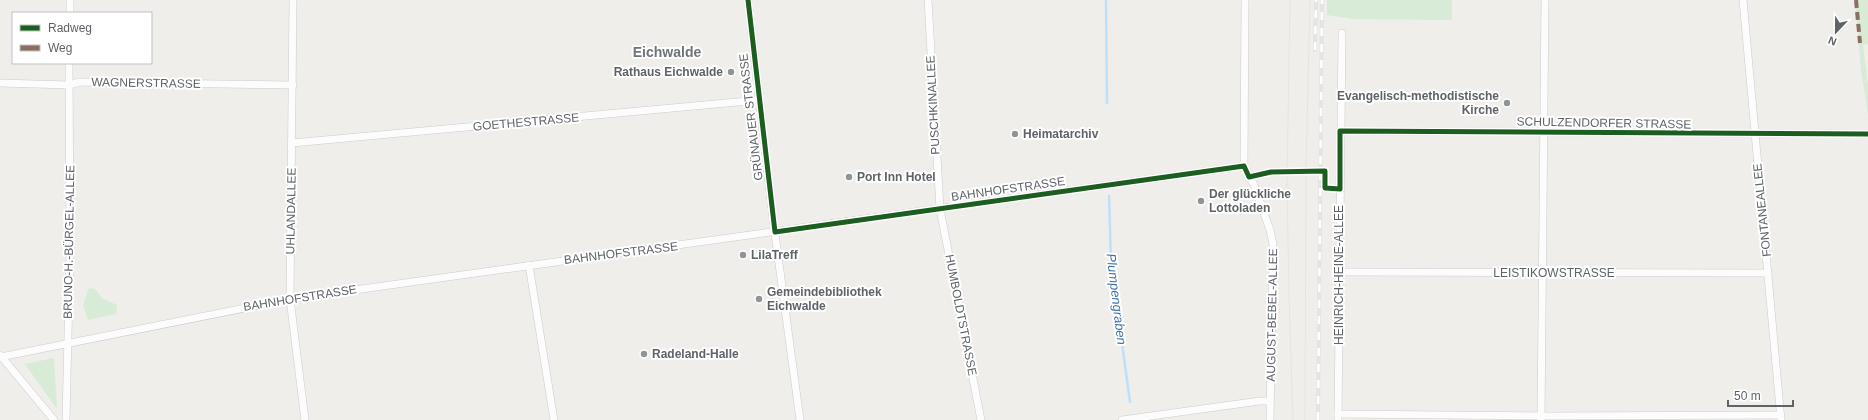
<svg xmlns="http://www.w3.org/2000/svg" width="1868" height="420" viewBox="0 0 1868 420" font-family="Arial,sans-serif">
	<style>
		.green { fill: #d8ebd6 }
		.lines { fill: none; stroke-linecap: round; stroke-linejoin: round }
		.stream { stroke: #bfe0f9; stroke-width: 2.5 }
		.street-casing { stroke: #cbcccc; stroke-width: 8 }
		.street { stroke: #fdfcfc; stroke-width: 7 }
		.tram { stroke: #e4e4e4; stroke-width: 1 }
		.rail-casing { stroke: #e4e4e4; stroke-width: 4 }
		.rail { stroke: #fff; stroke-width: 2.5; stroke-dasharray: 8; stroke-linecap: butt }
		.quiet { stroke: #8d6e63; stroke-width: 4; stroke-dasharray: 8 4; stroke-linecap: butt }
		.cycleway-casing { stroke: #fff; stroke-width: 8 }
		.cycleway { stroke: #1b5e20; stroke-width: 5 }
		.poi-dot { fill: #919496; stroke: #fff; stroke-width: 1.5 }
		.labels { text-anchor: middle; stroke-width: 4; stroke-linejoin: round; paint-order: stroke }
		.poi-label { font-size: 12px; font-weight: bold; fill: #5f6368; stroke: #fff; text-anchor: start }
		.street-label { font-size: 12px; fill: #5f6368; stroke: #fff }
		.water-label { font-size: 13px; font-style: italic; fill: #4174aa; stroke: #fff }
		.quarter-label { font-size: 14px; font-weight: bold; fill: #70757a; stroke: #fff }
	</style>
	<rect width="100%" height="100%" fill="#efeeea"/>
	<g class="green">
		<polygon points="1327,0 1452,0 1452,20 1352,19 1327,15"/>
		<polygon points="1855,0 1868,0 1868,44 1863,45 1868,85 1868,115 1861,70"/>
		<polygon points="89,288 95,289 102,298 117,305 116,314 88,320 83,305"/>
		<polygon points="53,358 54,359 57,409 25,364"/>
	</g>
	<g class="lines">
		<g class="stream">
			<polyline points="1106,0 1107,103"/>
			<polyline points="1109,196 1111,262 1130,402"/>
		</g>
		<defs>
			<g id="street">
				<polyline points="293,0 290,299 305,420"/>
				<polyline points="748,0 773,219 800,420"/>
				<polyline points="928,0 940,209 981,420"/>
				<polyline points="1245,0 1244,166 1254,185 1270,230 1273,244 1270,420"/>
				<polyline points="1743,0 1781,420"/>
				<polyline points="70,13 70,0"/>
				<polyline points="0,83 69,85 80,82 293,85"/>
				<polyline points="1340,131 1868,134"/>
				<polyline points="292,143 759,100"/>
				<polyline points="529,265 554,420"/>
				<polyline points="1339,272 1768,273"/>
				<polyline points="0,355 54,420"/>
				<polyline points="0,357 290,299 1244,166"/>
				<polyline points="1338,414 1551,416 1780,415"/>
				<polyline points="66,420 70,250 69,63"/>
				<polyline points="1122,420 1260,401 1270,401"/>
				<polyline points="1338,420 1342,33"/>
				<polyline points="1541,420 1545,0"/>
			</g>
		</defs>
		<use href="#street" class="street-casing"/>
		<use href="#street" class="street"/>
		<g class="tram">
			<polyline points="1290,0 1287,182 1289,297 1293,420"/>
			<polyline points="1305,420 1306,169 1310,0"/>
		</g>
		<defs>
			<g id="rail">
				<polyline points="1315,50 1316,0"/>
				<polyline points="1318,420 1322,0"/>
			</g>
		</defs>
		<use href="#rail" class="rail-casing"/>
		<use href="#rail" class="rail"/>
		<polyline class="quiet" points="1856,0 1860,43"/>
		<defs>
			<polyline id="cycleway" points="748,0 775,232 1244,166 1249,177 1271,172 1325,171 1325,188 1340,189 1340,131 1868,134"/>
		</defs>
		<use href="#cycleway" class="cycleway-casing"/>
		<use href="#cycleway" class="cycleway"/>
	</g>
	<g class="poi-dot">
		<circle cx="731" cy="72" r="4"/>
		<circle cx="1507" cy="103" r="4"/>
		<circle cx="1015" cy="134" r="4"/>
		<circle cx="849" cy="177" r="4"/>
		<circle cx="1201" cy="201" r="4"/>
		<circle cx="743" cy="255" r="4"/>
		<circle cx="759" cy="299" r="4"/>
		<circle cx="644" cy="354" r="4"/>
	</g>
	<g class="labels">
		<g class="poi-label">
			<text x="723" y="76" text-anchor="end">Rathaus Eichwalde</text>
			<text x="1499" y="100" text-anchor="end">Evangelisch-methodistische<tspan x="1499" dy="14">Kirche</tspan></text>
			<text x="1023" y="138">Heimatarchiv</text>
			<text x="857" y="181">Port Inn Hotel</text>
			<text x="1209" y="198">Der glückliche<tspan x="1209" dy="14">Lottoladen</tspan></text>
			<text x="751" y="259">LilaTreff</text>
			<text x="767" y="296">Gemeindebibliothek<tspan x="767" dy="14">Eichwalde</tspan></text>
			<text x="652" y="358">Radeland-Halle</text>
		</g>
		<g class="street-label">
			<text transform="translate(146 83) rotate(1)" y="4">WAGNERSTRASSE</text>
			<text transform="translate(933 105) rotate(-93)" y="4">PUSCHKINALLEE</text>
			<text transform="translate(751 117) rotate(-97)" y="4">GRÜNAUER STRASSE</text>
			<text transform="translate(526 122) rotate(-5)" y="4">GOETHESTRASSE</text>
			<text transform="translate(1604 123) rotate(1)" y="4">SCHULZENDORFER STRASSE</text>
			<text transform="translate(1008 189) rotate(-8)" y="4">BAHNHOFSTRASSE</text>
			<text transform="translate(1762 210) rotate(-96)" y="4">FONTANEALLEE</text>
			<text transform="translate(291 211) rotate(-89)" y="4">UHLANDALLEE</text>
			<text transform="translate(69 242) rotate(-89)" y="4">BRUNO-H.-BÜRGEL-ALLEE</text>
			<text transform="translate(621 253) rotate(-7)" y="4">BAHNHOFSTRASSE</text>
			<text x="1554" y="277">LEISTIKOWSTRASSE</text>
			<text transform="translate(1339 275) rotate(-90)" y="4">HEINRICH-HEINE-ALLEE</text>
			<text transform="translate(300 298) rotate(-9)" y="4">BAHNHOFSTRASSE</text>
			<text transform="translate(961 315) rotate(79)" y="4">HUMBOLDTSTRASSE</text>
			<text transform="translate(1272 315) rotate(-89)" y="4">AUGUST-BEBEL-ALLEE</text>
		</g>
		<g class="water-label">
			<text transform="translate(1117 299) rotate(83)" y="5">Plumpengraben</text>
		</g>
		<g class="quarter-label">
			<text x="667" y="57">Eichwalde</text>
		</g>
	</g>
	<rect x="12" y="12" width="140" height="52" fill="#ffffff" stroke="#bfc1c3"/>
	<rect x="20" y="25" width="20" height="6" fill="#1b5e20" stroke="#bfc1c3"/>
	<text x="48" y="32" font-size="12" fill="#5f6368">Radweg</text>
	<rect x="20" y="45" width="20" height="6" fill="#8d6e63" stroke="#bfc1c3"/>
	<text x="48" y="52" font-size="12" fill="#5f6368">Weg</text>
	<g transform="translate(1836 32) rotate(202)" stroke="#ffffff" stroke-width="3" paint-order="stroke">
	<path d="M0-3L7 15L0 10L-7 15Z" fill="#5f6368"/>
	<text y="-6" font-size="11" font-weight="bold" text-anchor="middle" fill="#5f6368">N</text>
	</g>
	<path d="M1728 400v6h65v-6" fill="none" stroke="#5f6368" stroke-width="2"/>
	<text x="1734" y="400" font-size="12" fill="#5f6368" stroke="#ffffff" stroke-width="3" paint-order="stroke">50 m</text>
</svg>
